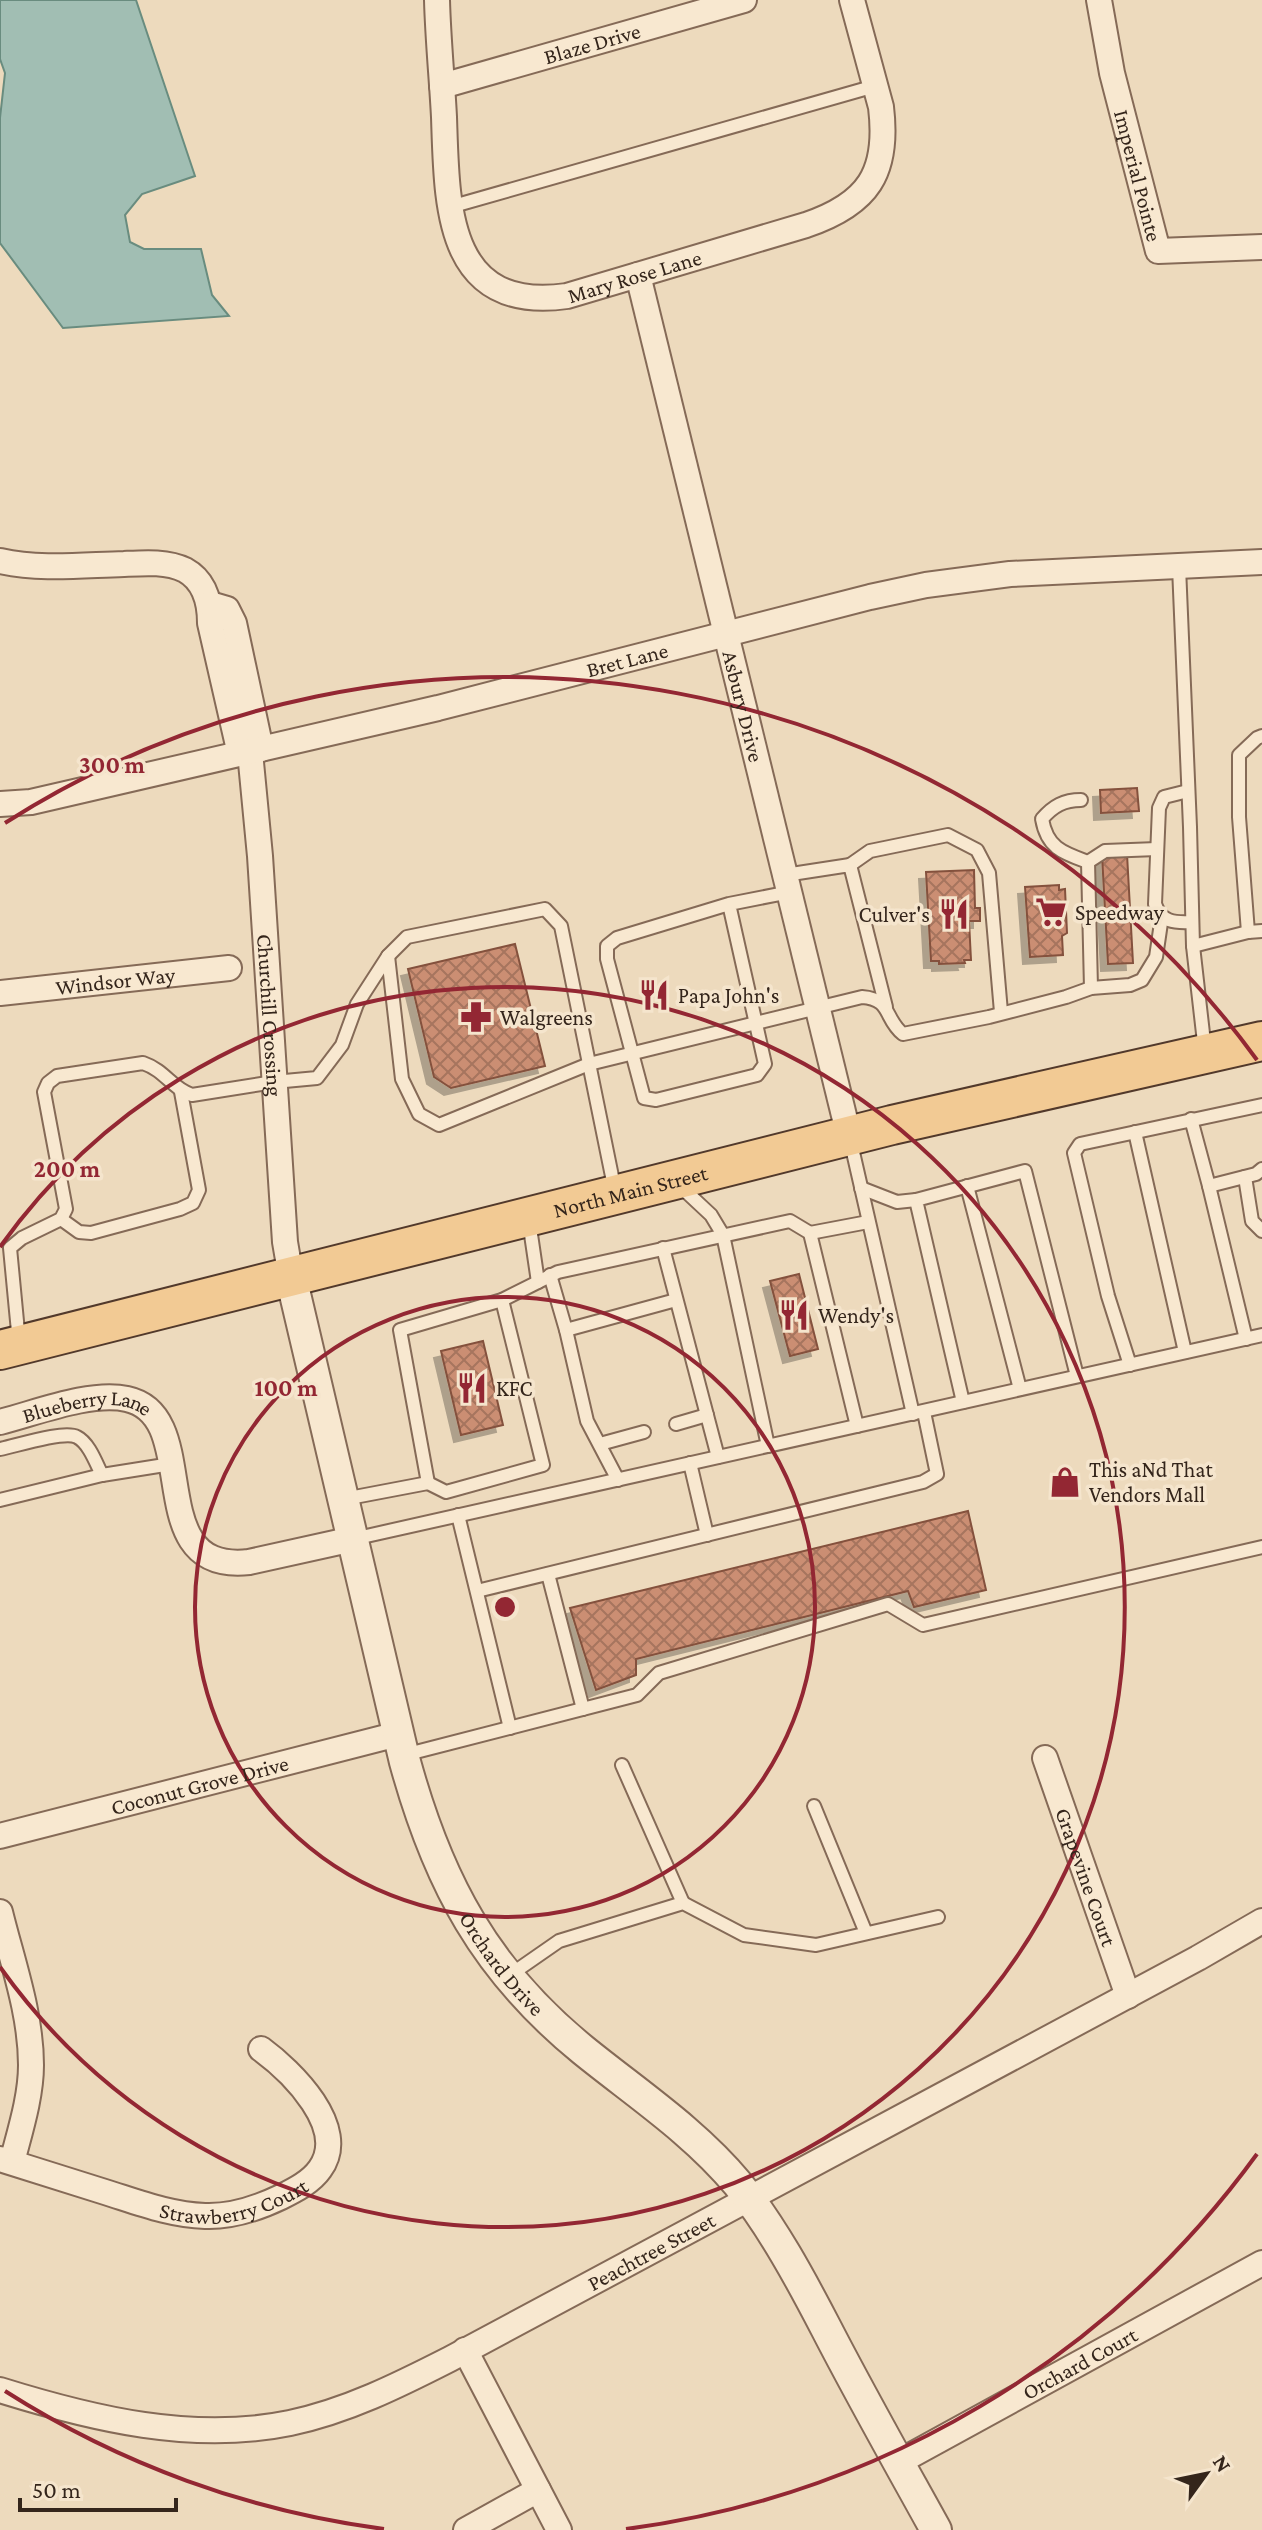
<svg xmlns="http://www.w3.org/2000/svg" width="1262" height="2530" viewBox="0 0 1262 2530" font-family="'Crimson Pro',serif">
	<style>
		.water { fill: #a1beb3; stroke: #698c7f; stroke-width: 2 }
		.building { fill: url(#building-cross-hatch); stroke: #84513d; stroke-width: 2; filter: url(#shadow) }
		.lines { fill: none; stroke-linecap: round; stroke-linejoin: round }
		.service-casing { stroke: #856a57; stroke-width: 16 }
		.minor-casing { stroke: #856a57; stroke-width: 28 }
		.tertiary-casing { stroke: #856a57; stroke-width: 34 }
		.primary-casing { stroke: #52392b; stroke-width: 42 }
		.service { stroke: #f8e8d0; stroke-width: 12 }
		.minor { stroke: #f8e8d0; stroke-width: 24 }
		.tertiary { stroke: #f8e8d0; stroke-width: 30 }
		.primary { stroke: #f2ca94; stroke-width: 38 }
		.ring { fill: none; stroke: #932733; stroke-width: 4 }
		.labels { text-anchor: middle; stroke-width: 7; stroke-linejoin: round; paint-order: stroke }
		.street-label { font-size: 22px; fill: #34251b; stroke: #f5e5cd }
		.poi-label { font-size: 22px; fill: #34251b; stroke: #f5e5cd; text-anchor: start }
		.centre { fill: #932733; stroke: #f5e5cd; stroke-width: 4 }
		.ring-label { font-size: 24px; text-anchor: middle; font-weight: bold; fill: #932733; stroke: #f5e5cd; stroke-width: 7; stroke-linejoin: round; paint-order: stroke }
	</style>
	<defs>
		<pattern id="building-cross-hatch" width="8" height="8" patternUnits="userSpaceOnUse" patternTransform="scale(2)"><rect width="8" height="8" fill="#cb8e73"/><path d="M0 0l8 8M0 8l8-8" fill="none" stroke="#a6745e"/></pattern>
		<filter id="shadow"><feDropShadow dx="-7" dy="7" stdDeviation="0" flood-color="#0004"/></filter>
	</defs>
	<rect width="100%" height="100%" fill="#eddabd"/>
	<polygon class="water" points="0,0 136,0 195,176 142,194 125,215 130,242 144,249 201,249 212,295 229,316 63,328 0,243 0,118 5,73 0,59"/>
	<g class="building">
		<polygon points="1137,788 1139,811 1101,813 1100,790"/>
		<polygon points="1127,854 1133,963 1108,964 1102,855"/>
		<polygon points="974,870 975,908 980,908 980,921 969,921 971,960 964,960 965,963 939,964 939,961 931,961 926,872"/>
		<polygon points="1059,885 1059,890 1065,889 1067,933 1062,936 1063,955 1030,957 1025,887"/>
		<polygon points="515,944 545,1066 451,1088 434,1077 408,969"/>
		<polygon points="799,1274 818,1349 790,1356 770,1281"/>
		<polygon points="483,1341 503,1425 461,1435 441,1351"/>
		<polygon points="968,1511 986,1590 914,1607 908,1591 636,1659 636,1675 596,1690 570,1608"/>
	</g>
	<g class="lines">
		<defs>
			<g id="service">
				<polyline points="450,207 875,86"/>
				<polyline points="1179,567 1190,827 1193,946 1205,1051"/>
				<path d="M1188,791L1164,797L1159,808L1155,904C1161,922 1174,923 1192,922"/>
				<path d="M1081,800C1064,800 1053,806 1042,819C1047,848 1063,853 1088,862"/>
				<polyline points="850,865 870,851 948,835 977,850 989,873 1001,1012"/>
				<polyline points="785,875 850,865 886,1007"/>
				<polyline points="729,904 765,1064 757,1075 656,1100 644,1098 607,959 607,946 617,938 729,904 790,892"/>
				<polyline points="1248,932 1239,817 1239,755 1257,738 1262,736"/>
				<polyline points="1193,946 1248,932 1262,931"/>
				<path d="M388,956L402,1079L419,1114L439,1125L589,1064L862,997C892,999 884,1019 903,1034L989,1017L1066,997L1091,988L1130,985L1142,980L1156,957L1162,916"/>
				<polyline points="1091,988 1088,862 1105,851 1157,849"/>
				<polyline points="1191,1119 1209,1186 1246,1339"/>
				<polyline points="1135,1132 1185,1352"/>
				<polyline points="850,1139 913,1414"/>
				<polyline points="1245,1177 1252,1221 1262,1231"/>
				<polyline points="680,1186 711,1215 723,1235 768,1446"/>
				<polyline points="967,1186 1020,1389"/>
				<polyline points="1209,1186 1256,1174 1262,1169"/>
				<polyline points="861,1188 897,1202 916,1200"/>
				<polyline points="61,1219 79,1232 91,1233 180,1209 193,1203 199,1190 181,1092"/>
				<polyline points="529,1221 538,1282"/>
				<polyline points="810,1233 868,1222"/>
				<polyline points="663,1248 718,1457"/>
				<polyline points="550,1275 566,1330 587,1421 618,1480"/>
				<polyline points="566,1330 676,1300"/>
				<path d="M19,1342L10,1248L22,1238L61,1219L66,1209L44,1092L48,1083L57,1076L143,1063C166,1071 171,1088 192,1095L274,1082L317,1078L342,1045L357,1004L388,956L407,937L545,909L561,926L615,1191"/>
				<polyline points="1130,1365 1108,1296 1074,1153 1080,1144 1262,1105"/>
				<polyline points="963,1402 916,1200 1025,1171 1077,1376"/>
				<polyline points="676,1424 707,1415"/>
				<polyline points="600,1444 644,1432"/>
				<path d="M0,1449C16,1446 64,1430 77,1437C89,1443 96,1463 102,1475"/>
				<polyline points="690,1463 707,1535"/>
				<polyline points="428,1483 400,1330 502,1300 558,1272 790,1221 810,1233 857,1426"/>
				<polyline points="344,1499 428,1483 446,1492 543,1465 502,1300"/>
				<polyline points="0,1500 102,1475 171,1464"/>
				<polyline points="458,1515 510,1728"/>
				<polyline points="353,1539 1262,1335"/>
				<polyline points="548,1574 583,1709"/>
				<polyline points="477,1591 923,1482 937,1474 924,1412"/>
				<polyline points="404,1755 637,1695 659,1673 888,1604 923,1625 1262,1547"/>
				<polyline points="622,1765 683,1903"/>
				<polyline points="814,1806 866,1933"/>
				<polyline points="510,1975 559,1941 683,1903 744,1935 816,1945 938,1917"/>
			</g>
			<g id="minor">
				<path id="s1" d="M437,0C438,39 442,78 444,117C447,205 445,313 567,296L806,225C868,204 889,173 881,107L852,0"/>
				<path id="s2" d="M1099,0L1112,73L1158,251L1262,247"/>
				<path id="s3" d="M442,86L744,0"/>
				<path id="s4" d="M638,275L849,1136"/>
				<path d="M0,561C40,570 83,565 124,564C143,563 167,561 185,570C205,581 210,602 210,623L240,754"/>
				<polyline points="210,604 227,609 234,623 261,749"/>
				<path id="s5" d="M250,752L260,856L285,1242L291,1277"/>
				<path id="s6" d="M0,804L31,802L438,708L870,597L926,585L1010,574L1262,562"/>
				<path id="s7" d="M0,993L229,968"/>
				<path id="s8" d="M0,1422C36,1413 90,1391 127,1399C206,1416 138,1574 249,1562L353,1539"/>
				<path id="s9" d="M1045,1758L1128,1996"/>
				<path id="s10" d="M0,1836L398,1734"/>
				<path d="M0,1912C12,1961 31,2013 31,2065C31,2097 20,2131 12,2162"/>
				<path id="s11" d="M0,2159C35,2170 70,2181 105,2192C137,2202 170,2215 205,2216C231,2217 258,2208 281,2197C295,2190 311,2182 320,2169C350,2128 291,2071 261,2049"/>
				<polyline points="465,2350 559,2530"/>
				<path id="s12" d="M0,2390C93,2419 193,2443 290,2423C347,2411 399,2385 450,2359L1198,1958L1262,1921"/>
				<path id="s13" d="M899,2462L1262,2263"/>
				<polyline points="466,2530 538,2490"/>
			</g>
			<g id="tertiary">
				<path id="s14" d="M291,1277L405,1762C438,1882 485,1970 583,2050C636,2093 694,2131 738,2184C773,2228 800,2278 826,2328C861,2396 899,2463 936,2530"/>
			</g>
			<g id="primary">
				<path id="s15" d="M0,1350L892,1125L1262,1041"/>
			</g>
		</defs>
		<use href="#service" class="service-casing"/>
		<use href="#minor" class="minor-casing"/>
		<use href="#tertiary" class="tertiary-casing"/>
		<use href="#primary" class="primary-casing"/>
		<use href="#service" class="service"/>
		<use href="#minor" class="minor"/>
		<use href="#tertiary" class="tertiary"/>
		<use href="#primary" class="primary"/>
	</g>
	<g class="ring">
		<circle cx="505" cy="1607" r="310"/>
		<path d="M0 1247A620 620 0 1 1 0 1967"/>
		<path d="M1257 2154A930 930 0 0 1 626 2529M384 2529A930 930 0 0 1 5 2391M5 823A930 930 0 0 1 1257 1060"/>
	</g>
	<defs>
		<symbol id="supermarket-bare" viewBox="-9 -9 18 18"><path d="M-6-5.5h2.5l.6 2H6L4.5 2H-2.5L-4.4-4H-6ZM-1.5 3.2a1.3 1.3 0 1 0 .1 0ZM3 3.2a1.3 1.3 0 1 0 .1 0Z" fill="#932733" stroke="#f5e5cd" stroke-width="2.5" paint-order="stroke"/></symbol>
		<symbol id="restaurant-bare" viewBox="-9 -9 18 18"><path d="M-5-6h1v4h1v-4h1v4h1v-4h1v5L-1.5 .5V6h-2V.5L-5-1ZM5-6V6H3V1.5H1.5Q1.5-4 5-6Z" fill="#932733" stroke="#f5e5cd" stroke-width="2.5" paint-order="stroke"/></symbol>
		<symbol id="pharmacy-bare" viewBox="-9 -9 18 18"><path d="M-2-6h4v4h4v4h-4v4h-4v-4h-4v-4h4Z" fill="#932733" stroke="#f5e5cd" stroke-width="2.5" paint-order="stroke"/></symbol>
		<symbol id="shop-bare" viewBox="-9 -9 18 18"><path d="M-5-2.5h2.3a2.7 3.5 0 0 1 5.4 0H5L5.5 6h-11ZM-1.5-2.5h3a1.5 2.3 0 0 0-3 0Z" fill="#932733" stroke="#f5e5cd" stroke-width="2.5" paint-order="stroke"/></symbol>
	</defs>
	<g fill-rule="evenodd">
		<use href="#supermarket-bare" x="1029" y="890" width="44" height="44"/>
		<use href="#restaurant-bare" x="932" y="892" width="44" height="44"/>
		<use href="#restaurant-bare" x="632" y="973" width="44" height="44"/>
		<use href="#pharmacy-bare" x="454" y="995" width="44" height="44"/>
		<use href="#restaurant-bare" x="772" y="1293" width="44" height="44"/>
		<use href="#restaurant-bare" x="450" y="1366" width="44" height="44"/>
		<use href="#shop-bare" x="1043" y="1460" width="44" height="44"/>
	</g>
	<g class="labels">
		<g class="street-label">
			<text dy="8" stroke="none"><textPath href="#s3" startOffset="156">Blaze Drive</textPath></text>
			<text dy="8" stroke="none"><textPath href="#s2" startOffset="180">Imperial Pointe</textPath></text>
			<text dy="8" stroke="none"><textPath href="#s1" startOffset="446">Mary Rose Lane</textPath></text>
			<text dy="8" stroke="none"><textPath href="#s6" startOffset="644">Bret Lane</textPath></text>
			<text dy="8" stroke="none"><textPath href="#s4" startOffset="444">Asbury Drive</textPath></text>
			<text dy="8" stroke="none"><textPath href="#s7" startOffset="116">Windsor Way</textPath></text>
			<text dy="8" stroke="none"><textPath href="#s5" startOffset="264">Churchill Crossing</textPath></text>
			<text dy="8" stroke="none"><textPath href="#s15" startOffset="650">North Main Street</textPath></text>
			<text dy="8" stroke="none"><textPath href="#s8" startOffset="90">Blueberry Lane</textPath></text>
			<text dy="8" stroke="none"><textPath href="#s10" startOffset="206">Coconut Grove Drive</textPath></text>
			<text dy="8" stroke="none"><textPath href="#s9" startOffset="126">Grapevine Court</textPath></text>
			<text dy="8" stroke="none"><textPath href="#s14" startOffset="724">Orchard Drive</textPath></text>
			<text dy="8" stroke="none"><textPath href="#s11" startOffset="244">Strawberry Court</textPath></text>
			<text dy="8" stroke="none"><textPath href="#s12" startOffset="696">Peachtree Street</textPath></text>
			<text dy="8" stroke="none"><textPath href="#s13" startOffset="206">Orchard Court</textPath></text>
		</g>
		<g class="poi-label">
			<text x="1075" y="920">Speedway</text>
			<text x="930" y="922" text-anchor="end">Culver's</text>
			<text x="678" y="1003">Papa John's</text>
			<text x="500" y="1025">Walgreens</text>
			<text x="818" y="1323">Wendy's</text>
			<text x="496" y="1396">KFC</text>
			<text x="1089" y="1477">This aNd That<tspan x="1089" dy="25">Vendors Mall</tspan></text>
		</g>
	</g>
	<circle cx="505" cy="1607" r="12" class="centre"/>
	<g class="ring-label">
		<text x="112" y="773">300 m</text>
		<text x="67" y="1177">200 m</text>
		<text x="286" y="1396">100 m</text>
	</g>
	<g transform="translate(1206 2474) rotate(57)" stroke="#f5e5cd" stroke-width="6" paint-order="stroke">
	<path d="M0-6L14 30L0 20L-14 30Z" fill="#34251b"/>
	<text y="-12" font-size="22" font-weight="bold" text-anchor="middle" fill="#34251b">N</text>
	</g>
	<path d="M20 2498v12h156v-12" fill="none" stroke="#34251b" stroke-width="4"/>
	<text x="32" y="2498" font-size="24" fill="#34251b" stroke="#f5e5cd" stroke-width="6" paint-order="stroke">50 m</text>
</svg>
